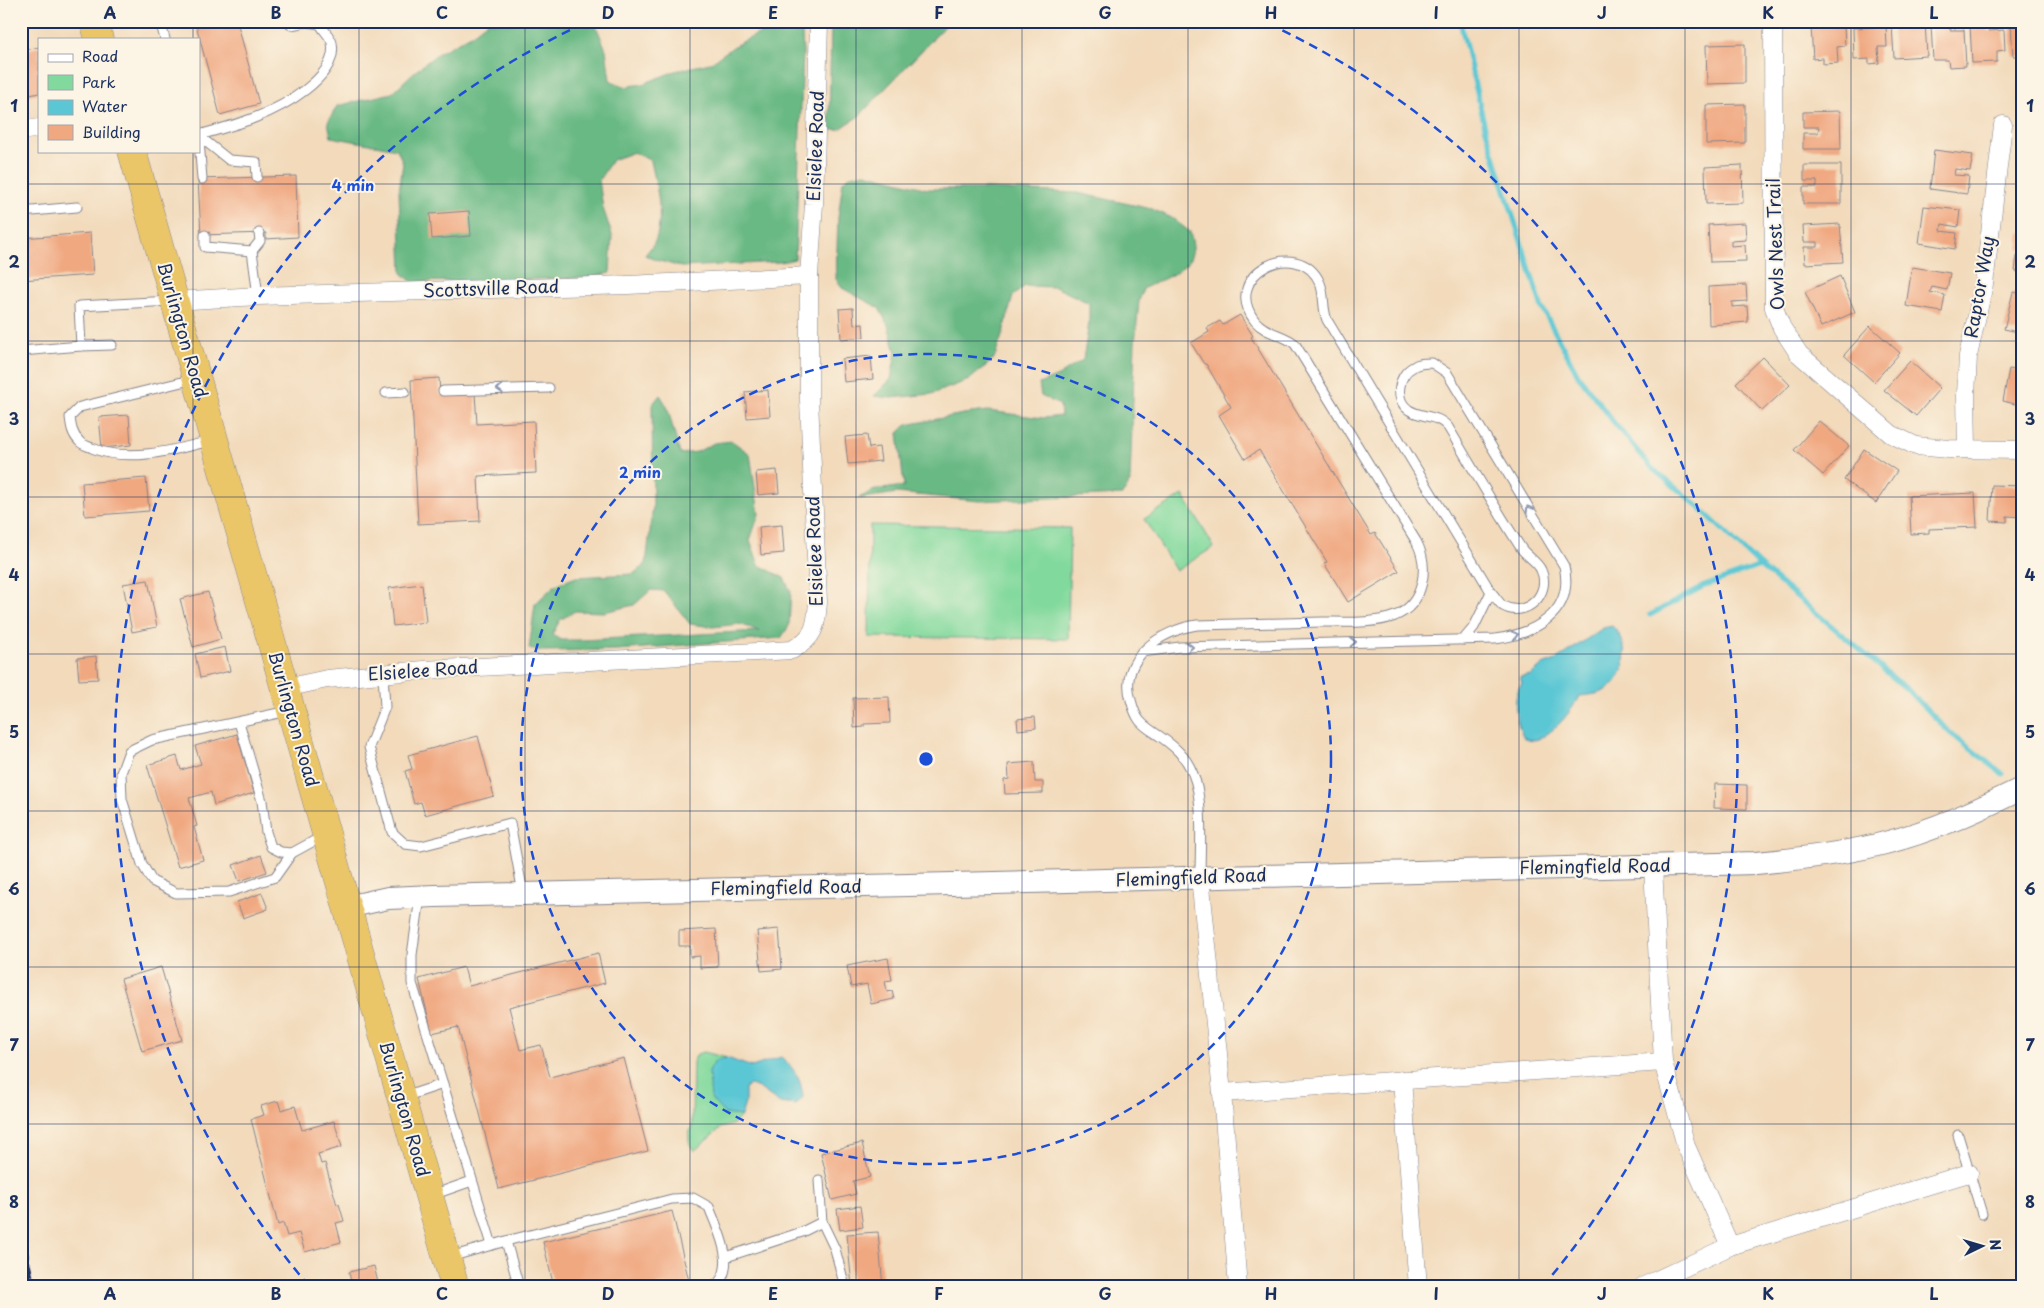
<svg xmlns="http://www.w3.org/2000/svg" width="2044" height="1308" viewBox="0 0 2044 1308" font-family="'Playpen Sans',sans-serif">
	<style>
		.green { fill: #82d99d; stroke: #4e847e }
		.forest { fill: #69b984; stroke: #427471; fill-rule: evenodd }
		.water { fill: #5bc7d4; stroke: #3b7b99 }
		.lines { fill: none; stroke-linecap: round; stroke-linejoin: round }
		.stream { stroke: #5bc7d4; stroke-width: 5 }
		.building { fill: #f0a881 }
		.service-casing { stroke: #86848c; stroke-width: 11 }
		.minor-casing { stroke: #86848c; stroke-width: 19 }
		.tertiary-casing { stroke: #86848c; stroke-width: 24 }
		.trunk-casing { stroke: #86848c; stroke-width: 29 }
		.service { stroke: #fff; stroke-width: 9 }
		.minor { stroke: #fff; stroke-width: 18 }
		.tertiary { stroke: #fff; stroke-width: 22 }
		.trunk { stroke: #ebc669; stroke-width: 28 }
		.rail-casing { stroke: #1b2f5e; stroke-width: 5.5 }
		.rail { stroke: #fcf5e5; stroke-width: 4; stroke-dasharray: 11; stroke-linecap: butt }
		.oneway { stroke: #8d97ae }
		.grid { fill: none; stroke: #1b2f5e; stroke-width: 1; stroke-opacity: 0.55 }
		.ring { fill: none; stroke: #1d4ed8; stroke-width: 2.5; stroke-dasharray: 9 6 }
		.labels { text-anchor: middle; stroke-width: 4; stroke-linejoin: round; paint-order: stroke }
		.street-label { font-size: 18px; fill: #1b2f5e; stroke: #fcf5e5 }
		.centre { fill: #1d4ed8; stroke: #fcf5e5; stroke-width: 2.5 }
		.ring-label { font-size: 15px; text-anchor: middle; font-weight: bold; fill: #1d4ed8; stroke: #fcf5e5; stroke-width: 4; stroke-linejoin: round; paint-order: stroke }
		.neatline { fill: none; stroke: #1b2f5e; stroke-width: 2 }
		.grid-label { font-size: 16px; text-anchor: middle; font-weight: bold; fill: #1b2f5e }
	</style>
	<rect width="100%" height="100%" fill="#fcf5e5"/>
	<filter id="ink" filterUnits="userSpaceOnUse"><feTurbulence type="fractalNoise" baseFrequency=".02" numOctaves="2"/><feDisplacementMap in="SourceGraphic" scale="10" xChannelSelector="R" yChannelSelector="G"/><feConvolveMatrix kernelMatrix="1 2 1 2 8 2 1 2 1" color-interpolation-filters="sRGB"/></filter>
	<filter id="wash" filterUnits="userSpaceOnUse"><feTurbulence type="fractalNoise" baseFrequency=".0096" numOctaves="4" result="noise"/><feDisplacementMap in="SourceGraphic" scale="20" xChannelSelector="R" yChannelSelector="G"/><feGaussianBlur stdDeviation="1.12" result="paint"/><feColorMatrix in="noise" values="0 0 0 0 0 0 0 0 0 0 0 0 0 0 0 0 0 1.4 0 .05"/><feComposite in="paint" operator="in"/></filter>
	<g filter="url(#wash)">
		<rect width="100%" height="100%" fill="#f2dabb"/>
		<g class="green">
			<polygon points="1183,495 1214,547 1176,571 1144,519"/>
			<polygon points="870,525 1070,528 1068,639 869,637"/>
			<path d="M704,1052L727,1058L715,1061L725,1114L741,1116L734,1124L721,1128L694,1151C687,1142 688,1136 692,1126L693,1062L697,1054Z"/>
		</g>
		<g class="forest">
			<path d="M489,21H594L606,50L610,80L623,87L643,84L675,71L710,63L736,45L760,33L797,29L802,34L803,53L795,259L781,262L681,267L656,260L645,255C649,250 654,244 656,239C664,214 656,185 651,161L634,152L612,160L599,180L603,208L612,235L610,273L587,278L412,282L402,273L399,191L403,163L397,149L331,137L328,122L337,106L392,93L412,74L437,54L471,35Z"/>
			<polygon points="831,21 950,21 859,116 840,129 829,130"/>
			<path d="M865,173L928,189H987L1078,193L1152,209L1172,218L1190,232C1191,236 1193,243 1193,248C1191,272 1160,279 1143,289L1139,301L1135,343L1130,482L1122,495L979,501L897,493L857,499L875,490L904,486L898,433L906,425L963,414L988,411L1043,418L1061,416L1060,405L1041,396L1039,384L1058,376L1083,360L1089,323V303L1055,287L1025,286L1013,296L1003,333L994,359L969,380L932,394L891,398L874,396L891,379L896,352L888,325L879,308L842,288L836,279L838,218L843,181L850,176Z"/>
			<path d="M660,395L667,406L680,454L697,452L714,443L732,441L750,454L759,514L750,540L759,565L784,578L791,592L789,626L781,638L617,650L541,651L529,649L535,604L555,585L576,577L633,574L646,564L653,506L652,405ZM651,590L664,591L690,624L713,627L739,624L760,631L581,640H561L552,635L560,620L575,611L604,612L634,605Z"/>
		</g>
		<g class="water">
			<path d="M1612,626C1631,642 1628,678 1606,690C1597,695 1588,695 1579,696C1572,711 1555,732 1538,739C1533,741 1528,739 1523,737C1516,720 1511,699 1522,683L1520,677L1531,675L1543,665L1558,659L1603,628Z"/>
			<path d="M781,1057C795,1069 801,1079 803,1097L796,1105L780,1103L759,1088L750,1085L745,1088V1103L741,1116L725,1114L711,1099L709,1072L715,1061L727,1058L752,1067Z"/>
		</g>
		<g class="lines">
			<g class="stream">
				<polyline points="1460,21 1485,127 1542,308 1578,375 1615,424 1653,469 1699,507 1760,566 1909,691 1950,733 2003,774"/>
				<polyline points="1650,615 1704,586 1760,566"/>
			</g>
		</g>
		<g id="blocks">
			<g class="building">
				<polygon points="195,21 237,21 259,104 220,115"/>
				<polygon points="1925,22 1927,56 1894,58 1892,24"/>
				<polygon points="1949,24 1950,30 1964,30 1966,66 1949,67 1948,60 1933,60 1931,25"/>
				<polygon points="1988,24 1988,31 2004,30 2005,50 1997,51 1997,62 1972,63 1970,25"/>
				<polygon points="2011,25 2023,25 2023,56 2013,56"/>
				<polygon points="1844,26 1845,46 1837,47 1838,63 1823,64 1823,58 1813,59 1811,27"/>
				<polygon points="1886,26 1887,47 1878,47 1879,63 1869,64 1869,59 1854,60 1853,28"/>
				<polygon points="1745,44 1745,83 1707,84 1706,45"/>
				<polygon points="39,47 39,93 21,97 21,51"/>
				<polygon points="1745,104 1745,143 1706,144 1706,105"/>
				<polygon points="1840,111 1841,149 1803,149 1803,133 1818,133 1819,127 1803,127 1803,112"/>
				<polygon points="1934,150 1973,155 1970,171 1955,169 1954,175 1969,176 1967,194 1930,189"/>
				<polygon points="1742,165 1743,203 1706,204 1705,167"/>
				<polygon points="1804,165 1841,165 1841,204 1803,204 1803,187 1817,187 1817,181 1804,181"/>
				<polygon points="296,176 298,237 266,239 266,233 201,235 198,179"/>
				<polygon points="1924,206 1960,210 1958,227 1942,224 1941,231 1957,233 1955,249 1919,243"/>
				<polygon points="469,211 471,236 432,239 430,214"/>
				<polygon points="1745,223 1746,240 1731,241 1731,246 1745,245 1746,261 1710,262 1708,225"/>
				<polygon points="1840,224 1843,262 1805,264 1804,247 1818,247 1818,242 1804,242 1803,226"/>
				<polygon points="90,233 93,275 21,280 21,238"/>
				<polygon points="2020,233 2023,234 2023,250 2018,249"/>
				<polygon points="2017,256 2023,256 2023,272 2015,271"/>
				<polygon points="1912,267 1950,273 1947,290 1932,287 1930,292 1945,295 1942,312 1906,306"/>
				<polygon points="1840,276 1855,312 1821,327 1805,292"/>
				<polygon points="1746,285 1747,301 1732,302 1732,307 1747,306 1748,322 1709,325 1708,287"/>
				<polygon points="2013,292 2023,294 2023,333 2004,329"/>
				<polygon points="853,308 854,325 863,324 864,337 841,339 839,309"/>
				<polygon points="1240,315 1253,336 1251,337 1371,535 1375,533 1399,571 1348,602 1324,563 1327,562 1259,450 1245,459 1219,415 1231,407 1206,364 1204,364 1191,343 1209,332 1207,328 1220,321 1223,325"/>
				<polygon points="1870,326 1900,353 1874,382 1844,355"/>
				<polygon points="871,356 873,379 844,382 842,359"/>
				<polygon points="1763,357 1790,385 1762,411 1736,383"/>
				<polygon points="1910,361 1940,388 1916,416 1884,390"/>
				<polygon points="2009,369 2023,371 2023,406 2003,401"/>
				<polygon points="439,378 440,395 475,393 477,424 534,421 536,473 478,476 480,521 418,524 411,380"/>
				<polygon points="768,390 770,416 747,418 745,392"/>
				<polygon points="129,415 131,445 102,448 99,417"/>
				<polygon points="1819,421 1849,446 1823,475 1794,450"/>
				<polygon points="867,435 869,448 879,447 881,461 848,464 845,437"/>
				<polygon points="1864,449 1897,471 1876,503 1844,480"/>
				<polygon points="777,470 779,493 758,495 756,472"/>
				<polygon points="146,478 149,511 85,516 82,483"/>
				<polygon points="1992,485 2023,486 2023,517 2007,516 2007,522 1990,521"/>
				<polygon points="1975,493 1977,527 1929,529 1929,533 1911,534 1909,496"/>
				<polygon points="782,525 784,553 761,555 759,527"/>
				<polygon points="148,580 157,627 132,632 123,584"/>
				<polygon points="422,584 426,622 393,626 389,588"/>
				<polygon points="208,592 221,639 193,647 180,599"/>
				<polygon points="225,647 230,671 200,678 195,654"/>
				<polygon points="96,656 98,679 79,680 77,658"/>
				<polygon points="889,697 890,723 864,724 864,727 854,728 853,698"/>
				<polygon points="1035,717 1036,728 1018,730 1017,719"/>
				<polygon points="237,734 254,793 214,805 211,792 189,798 197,826 194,827 203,860 178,867 147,765 177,756 181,770 201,764 195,746"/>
				<polygon points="478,736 494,796 425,815 421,802 414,804 405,771 412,769 408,755"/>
				<polygon points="1034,762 1035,782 1043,782 1043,793 1005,794 1004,780 1009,779 1008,764"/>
				<polygon points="1715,784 1747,785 1747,809 1714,808"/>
				<polygon points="261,855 267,872 239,881 233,865"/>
				<polygon points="262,893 268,909 243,918 237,902"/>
				<polygon points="716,929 718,967 700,968 700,956 690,957 690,946 679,946 679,931"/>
				<polygon points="779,929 782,969 761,971 757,931"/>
				<polygon points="598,953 605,983 509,1007 520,1050 541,1045 550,1077 624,1058 648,1151 499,1189 458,1027 432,1033 419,979 464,967 469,986"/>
				<polygon points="888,958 892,980 885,981 887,992 892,991 894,999 871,1004 867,984 851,987 847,966"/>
				<polygon points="161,967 182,1040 142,1051 121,979"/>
				<polygon points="278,1101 281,1110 295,1106 302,1130 334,1121 342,1147 318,1154 321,1164 325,1163 337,1205 339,1204 344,1221 336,1223 341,1242 305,1252 299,1233 287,1236 283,1223 278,1225 251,1119 264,1115 261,1106"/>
				<polygon points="862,1143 870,1177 853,1181 856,1194 832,1200 821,1153"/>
				<polygon points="860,1206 863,1227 840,1230 837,1209"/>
				<polygon points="672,1211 690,1285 554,1287 543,1242"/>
				<polygon points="878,1232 883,1287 852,1287 847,1234"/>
				<polygon points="374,1266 379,1287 352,1287 349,1272"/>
			</g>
		</g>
	</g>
	<g filter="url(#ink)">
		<use href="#blocks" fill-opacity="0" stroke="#86848c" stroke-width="1"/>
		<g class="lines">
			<defs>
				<g id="service">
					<polyline points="160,21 165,39"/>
					<path d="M199,135C217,130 236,125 254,118C280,108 339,78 332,43C331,37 323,30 320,24L306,22L291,25"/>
					<polyline points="199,136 229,160 256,162 257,177"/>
					<polyline points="199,140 202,179"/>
					<polyline points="21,212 77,207"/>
					<polyline points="205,235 205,247 252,251 258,296"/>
					<polyline points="252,251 260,241 259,233"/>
					<polyline points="81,346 112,345"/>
					<polyline points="21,351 81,346 79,306 171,301"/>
					<path d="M194,379L80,407L70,417C71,426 72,434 79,441C82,445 88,446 92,448C127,463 175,450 210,441"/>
					<polyline points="443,391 549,388"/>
					<polyline points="386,393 405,392"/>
					<polyline points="1463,640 1474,627 1491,592"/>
					<path d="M1142,652L1180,647L1495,639C1534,634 1575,613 1564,566L1447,373L1432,363C1425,363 1418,363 1413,367C1398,375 1394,400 1409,410C1422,418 1437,414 1448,427C1472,467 1495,508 1521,548C1526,556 1537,561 1541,570C1552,593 1526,619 1503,606C1499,603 1495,596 1491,592L1327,320C1322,308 1325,295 1320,283C1299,235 1219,274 1255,321C1266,334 1283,334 1295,344L1416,541C1430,567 1424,604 1395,616C1374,624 1345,622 1323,622C1281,623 1239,624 1197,625C1162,630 1118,658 1131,700C1133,708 1135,715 1140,721C1145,727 1152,731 1158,735C1174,746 1186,756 1193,774C1204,800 1200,847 1200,876"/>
					<polyline points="383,674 385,707 369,747 392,832 405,844 421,846 510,823 523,893"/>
					<polyline points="288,711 152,740 129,751 121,773 122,799 142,864 152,881 176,893 229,892 275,877 292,853 323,836"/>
					<polyline points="239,722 262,801 266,832 271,847 281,852 292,853"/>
					<polyline points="420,897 412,955 412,983 492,1245"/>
					<polyline points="404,1097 443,1084"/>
					<polyline points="1958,1135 1982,1214"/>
					<polyline points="432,1195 472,1181"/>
					<polyline points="822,1222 835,1249 845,1287"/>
					<path d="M506,1241L672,1199L693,1198L709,1207C717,1229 739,1268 714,1287"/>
					<polyline points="450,1257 506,1241 519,1287"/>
					<polyline points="726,1257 802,1232 822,1222 819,1180"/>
				</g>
				<g id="minor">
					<polyline points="1773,21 1774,308 1782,328 1799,354 1891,434 1916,446 1949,449 2023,450"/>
					<polyline points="21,131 39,128"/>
					<polyline points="174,301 258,296 628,285 809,276"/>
					<polyline points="1967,449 1966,395 1968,356 1984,284 2003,125"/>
					<path d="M285,688L327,679L424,670L792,650C815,637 816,627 818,602L809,400V276L814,204L819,21"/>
					<polyline points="1653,866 1663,1062 1686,1146 1730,1246"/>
					<polyline points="1200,877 1222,1093 1238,1287"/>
					<polyline points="1402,1080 1418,1287"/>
					<polyline points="1222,1093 1663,1062"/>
					<polyline points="1642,1287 1730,1246 1969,1173"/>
				</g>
				<path id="tertiary" d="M347,907L388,898L435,896L995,883L1756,863C1799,859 1843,854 1885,843C1933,831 1978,810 2023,788"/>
				<g id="trunk">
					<polyline points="94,21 99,39"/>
					<polyline points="132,151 455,1287"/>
				</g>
			</defs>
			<use href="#service" class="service-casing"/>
			<use href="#minor" class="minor-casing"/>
			<use href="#tertiary" class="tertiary-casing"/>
			<use href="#trunk" class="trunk-casing"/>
			<use href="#service" class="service"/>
			<use href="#minor" class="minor"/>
			<use href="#tertiary" class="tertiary"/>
			<use href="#trunk" class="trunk"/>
			<defs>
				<polyline id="rail" points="21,1233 33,1287"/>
			</defs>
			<use href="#rail" class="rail-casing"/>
			<use href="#rail" class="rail"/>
		</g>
		<defs><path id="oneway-chevron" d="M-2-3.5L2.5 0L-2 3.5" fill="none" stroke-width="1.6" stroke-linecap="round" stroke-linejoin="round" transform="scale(1.25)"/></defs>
		<g class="oneway">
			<use href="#oneway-chevron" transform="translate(500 389) rotate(178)"/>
			<use href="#oneway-chevron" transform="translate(1529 509) rotate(-121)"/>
			<use href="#oneway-chevron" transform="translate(1515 635) rotate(-15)"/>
			<use href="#oneway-chevron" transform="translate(1353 642) rotate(-2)"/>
			<use href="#oneway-chevron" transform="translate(1190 647) rotate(-1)"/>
		</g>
	</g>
	<path class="grid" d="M193,21V39M359,21V1287M525,21V1287M690,21V1287M856,21V1287M1022,21V1287M1188,21V1287M1354,21V1287M1519,21V1287M1685,21V1287M1851,21V1287M193,151V1287M21,184H2023M21,341H2023M21,497H2023M21,654H2023M21,811H2023M21,967H2023M21,1124H2023"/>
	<g class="ring">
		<circle cx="926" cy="759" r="405"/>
		<path d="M309 1286A811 811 0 0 1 583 24M1269 24A811 811 0 0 1 1543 1286"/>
	</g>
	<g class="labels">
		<g class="street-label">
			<text transform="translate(816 146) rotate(-88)" y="6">Elsielee Road</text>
			<text transform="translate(1776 244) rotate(-92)" y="6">Owls Nest Trail</text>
			<text transform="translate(1980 287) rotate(-80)" y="6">Raptor Way</text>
			<text transform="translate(491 289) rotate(-2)" y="6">Scottsville Road</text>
			<text transform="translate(182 330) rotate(74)" y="6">Burlington Road</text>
			<text transform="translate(815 551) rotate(-92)" y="6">Elsielee Road</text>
			<text transform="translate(423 671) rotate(-4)" y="6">Elsielee Road</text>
			<text transform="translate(293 719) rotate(74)" y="6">Burlington Road</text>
			<text transform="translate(1595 867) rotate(-1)" y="6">Flemingfield Road</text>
			<text transform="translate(1191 878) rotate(-2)" y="6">Flemingfield Road</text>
			<text transform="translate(786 888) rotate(-1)" y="6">Flemingfield Road</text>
			<text transform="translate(404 1109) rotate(74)" y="6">Burlington Road</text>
		</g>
	</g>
	<circle cx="926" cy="759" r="8" class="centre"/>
	<g class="ring-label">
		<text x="353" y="191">4 min</text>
		<text x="640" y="478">2 min</text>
	</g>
	<rect width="2044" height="1308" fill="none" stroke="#fcf5e5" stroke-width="55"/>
	<rect x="38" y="38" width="162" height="115" fill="#fcf5e5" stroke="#a2a6af"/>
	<rect x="48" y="54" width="25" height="8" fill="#ffffff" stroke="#a2a6af"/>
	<text x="82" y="62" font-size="15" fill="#1b2f5e">Road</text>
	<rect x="48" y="75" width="25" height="15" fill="#82d99d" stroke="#a2a6af"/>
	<text x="82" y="88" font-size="15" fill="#1b2f5e">Park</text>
	<rect x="48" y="100" width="25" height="15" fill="#5bc7d4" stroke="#a2a6af"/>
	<text x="82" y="112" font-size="15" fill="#1b2f5e">Water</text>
	<rect x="48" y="125" width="25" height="15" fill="#f0a881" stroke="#a2a6af"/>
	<text x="82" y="138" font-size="15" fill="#1b2f5e">Building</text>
	<g transform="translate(1982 1246) rotate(85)" stroke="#fcf5e5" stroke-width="4" paint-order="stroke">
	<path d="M0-4L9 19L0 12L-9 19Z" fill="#1b2f5e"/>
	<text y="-8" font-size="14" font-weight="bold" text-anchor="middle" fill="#1b2f5e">N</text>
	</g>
	<rect x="28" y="28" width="1988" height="1252" class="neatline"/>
	<g class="grid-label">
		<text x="110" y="19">A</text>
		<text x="276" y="19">B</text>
		<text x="442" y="19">C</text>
		<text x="608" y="19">D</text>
		<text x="773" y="19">E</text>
		<text x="939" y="19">F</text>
		<text x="1105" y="19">G</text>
		<text x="1271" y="19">H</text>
		<text x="1436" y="19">I</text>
		<text x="1602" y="19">J</text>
		<text x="1768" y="19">K</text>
		<text x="1934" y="19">L</text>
		<text x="14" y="112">1</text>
		<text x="2030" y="112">1</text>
		<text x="14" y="268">2</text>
		<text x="2030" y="268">2</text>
		<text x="14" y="425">3</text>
		<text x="2030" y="425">3</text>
		<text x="14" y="581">4</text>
		<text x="2030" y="581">4</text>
		<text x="14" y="738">5</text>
		<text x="2030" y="738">5</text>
		<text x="14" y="895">6</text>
		<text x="2030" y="895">6</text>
		<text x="14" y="1051">7</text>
		<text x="2030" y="1051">7</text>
		<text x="14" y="1208">8</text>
		<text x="2030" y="1208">8</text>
		<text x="110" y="1300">A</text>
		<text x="276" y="1300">B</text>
		<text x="442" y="1300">C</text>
		<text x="608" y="1300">D</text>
		<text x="773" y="1300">E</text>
		<text x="939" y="1300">F</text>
		<text x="1105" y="1300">G</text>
		<text x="1271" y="1300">H</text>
		<text x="1436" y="1300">I</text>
		<text x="1602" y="1300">J</text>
		<text x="1768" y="1300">K</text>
		<text x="1934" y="1300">L</text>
	</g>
</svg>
